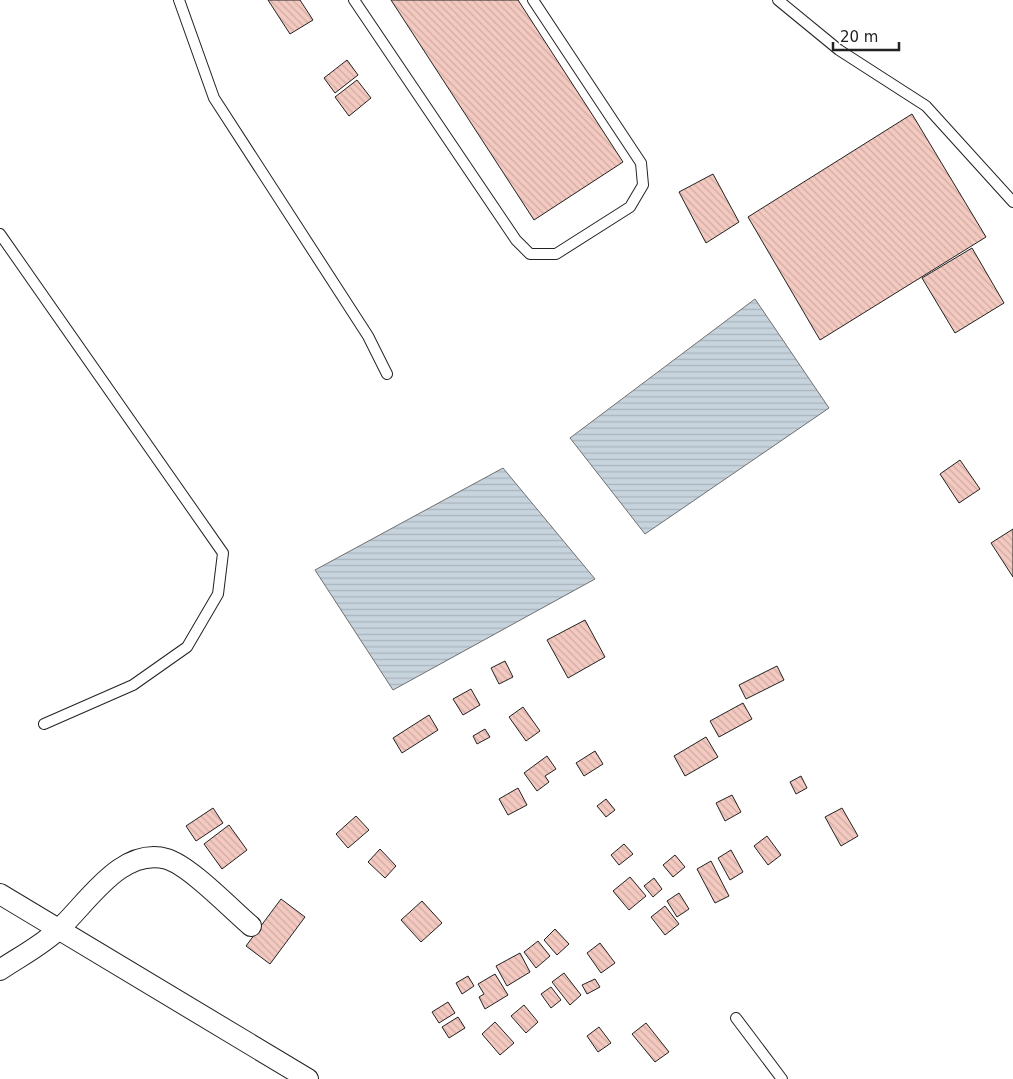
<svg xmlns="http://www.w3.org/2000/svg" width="1013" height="1079" viewBox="0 0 1013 1079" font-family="'DejaVu Sans',sans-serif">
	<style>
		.water { fill: url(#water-rules); stroke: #6f6f6f }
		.building { fill: url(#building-back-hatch); stroke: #222 }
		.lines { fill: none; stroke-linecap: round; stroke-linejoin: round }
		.service-casing { stroke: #222; stroke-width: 12 }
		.minor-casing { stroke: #222; stroke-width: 22 }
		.service { stroke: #fff; stroke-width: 10 }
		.minor { stroke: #fff; stroke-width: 20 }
	</style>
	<defs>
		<pattern id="water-rules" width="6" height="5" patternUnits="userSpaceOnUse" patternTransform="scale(1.25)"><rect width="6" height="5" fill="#c7d3dd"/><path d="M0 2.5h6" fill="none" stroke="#abb5bd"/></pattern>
		<pattern id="building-back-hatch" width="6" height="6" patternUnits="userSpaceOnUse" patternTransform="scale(1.25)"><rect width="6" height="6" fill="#f3c9c0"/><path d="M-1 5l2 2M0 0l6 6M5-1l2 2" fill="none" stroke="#d0aca5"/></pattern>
	</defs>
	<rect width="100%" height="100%" fill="#fff"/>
	<g class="water">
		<polygon points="755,299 829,408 645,534 570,438"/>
		<polygon points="503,468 595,579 393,690 315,570"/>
	</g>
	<g class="building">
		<polygon points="268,0 300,0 313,20 290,34"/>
		<polygon points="391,0 518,0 623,162 534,220"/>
		<polygon points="347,60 358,75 335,93 324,78"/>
		<polygon points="357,80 371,98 349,116 335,97"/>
		<polygon points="912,114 986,237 820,340 748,217"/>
		<polygon points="713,174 739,222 706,243 679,192"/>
		<polygon points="972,248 1004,303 955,333 922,278"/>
		<polygon points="960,460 980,489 959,503 940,474"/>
		<polygon points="1013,529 1013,577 991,543"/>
		<polygon points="585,620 605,657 568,678 547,640"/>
		<polygon points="505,661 513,677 499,684 491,668"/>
		<polygon points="777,666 784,680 746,699 739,685"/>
		<polygon points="471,689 480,705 463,715 453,699"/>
		<polygon points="743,703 752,719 719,737 710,721"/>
		<polygon points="523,707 540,731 526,741 509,717"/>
		<polygon points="429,715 438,730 402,753 393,738"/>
		<polygon points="485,729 490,737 477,744 473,736"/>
		<polygon points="706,737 718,757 685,776 674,756"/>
		<polygon points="595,751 603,764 584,776 576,763"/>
		<polygon points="547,756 556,769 545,776 549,782 537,791 524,773"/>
		<polygon points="801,776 807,788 796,794 790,782"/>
		<polygon points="518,788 527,805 508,815 499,799"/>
		<polygon points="732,795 741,812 725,821 716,803"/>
		<polygon points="606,799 615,810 606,817 597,806"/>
		<polygon points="213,808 223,823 196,841 186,826"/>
		<polygon points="842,808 858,836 841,846 825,817"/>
		<polygon points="356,816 369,830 348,848 336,834"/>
		<polygon points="229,825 247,850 222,869 204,844"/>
		<polygon points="767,836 781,855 768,865 754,846"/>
		<polygon points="624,844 633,854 619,865 611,855"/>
		<polygon points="380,849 396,866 385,878 368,862"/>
		<polygon points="731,850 743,872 730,880 718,858"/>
		<polygon points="675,855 685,867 673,877 663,865"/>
		<polygon points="711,861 729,896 715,903 697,869"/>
		<polygon points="630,877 646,896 629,910 613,891"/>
		<polygon points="654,878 662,889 653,897 644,886"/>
		<polygon points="679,893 689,909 677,917 667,901"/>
		<polygon points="281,899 305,917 270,964 246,946"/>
		<polygon points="422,901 442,923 421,942 401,920"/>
		<polygon points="665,906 679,924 665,935 651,917"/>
		<polygon points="555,929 569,944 557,955 544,940"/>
		<polygon points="538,941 550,956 536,968 524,952"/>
		<polygon points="600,943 615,963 601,973 587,953"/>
		<polygon points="520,953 530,972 507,986 496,966"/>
		<polygon points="564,973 581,995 570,1005 552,982"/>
		<polygon points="495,974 508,995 485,1009 479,997 484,994 478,984"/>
		<polygon points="468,976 474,986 462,994 456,983"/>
		<polygon points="595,979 600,987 587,994 582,985"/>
		<polygon points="551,987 561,1000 551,1008 541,994"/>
		<polygon points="448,1002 455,1013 439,1023 432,1012"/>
		<polygon points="524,1005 538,1022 526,1033 511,1016"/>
		<polygon points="458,1017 465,1028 449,1038 442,1027"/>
		<polygon points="495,1022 514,1043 500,1055 482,1034"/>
		<polygon points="646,1023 669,1052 655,1062 632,1034"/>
		<polygon points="599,1027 611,1043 598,1052 587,1036"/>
	</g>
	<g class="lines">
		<defs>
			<g id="service">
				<polyline points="179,0 214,98 368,336 387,374"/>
				<polyline points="354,0 516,240 530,254 556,254 630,207 643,185 641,163 533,0"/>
				<polyline points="778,0 839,50 926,106 1013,202"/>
				<polyline points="0,234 223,553 218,594 187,647 133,685 44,724"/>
				<polyline points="736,1018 782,1079"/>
			</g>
			<g id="minor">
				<polyline points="0,894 308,1079"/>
				<path d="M0,970C19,957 43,945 60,928C88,902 122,846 167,859C190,866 231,909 251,926"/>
			</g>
		</defs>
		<use href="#service" class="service-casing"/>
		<use href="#minor" class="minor-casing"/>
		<use href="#service" class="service"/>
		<use href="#minor" class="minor"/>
	</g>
	<path d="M833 42v8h66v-8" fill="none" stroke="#222222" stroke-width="2.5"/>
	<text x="840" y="42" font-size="15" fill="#222222" stroke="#ffffff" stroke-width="4" paint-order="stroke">20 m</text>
</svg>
